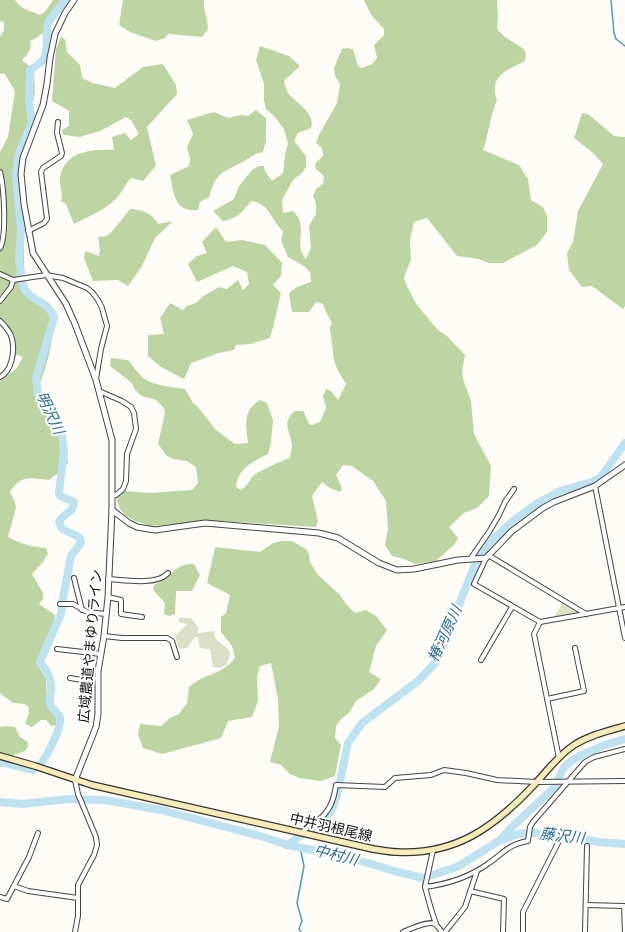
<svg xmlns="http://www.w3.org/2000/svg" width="625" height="932" viewBox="0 0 625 932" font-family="'IBM Plex Serif','Noto Sans JP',serif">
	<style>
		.green { fill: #d7e6c1 }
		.forest { fill: #bdd5a2 }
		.cemetery { fill: #dae0c7 }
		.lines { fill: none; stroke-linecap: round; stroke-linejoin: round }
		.stream { stroke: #4d9cc0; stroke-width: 1.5 }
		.river { stroke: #bfe2f1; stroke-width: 8 }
		.minor-casing { stroke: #444; stroke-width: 6 }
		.tertiary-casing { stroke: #444; stroke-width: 7 }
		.secondary-casing { stroke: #333; stroke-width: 8 }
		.minor { stroke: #fff; stroke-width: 4 }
		.tertiary { stroke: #fff; stroke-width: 5 }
		.secondary { stroke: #f7ebb8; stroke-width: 5.5 }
		.labels { text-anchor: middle; stroke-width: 4; stroke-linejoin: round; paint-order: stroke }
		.street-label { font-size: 14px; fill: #111; stroke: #fff }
		.water-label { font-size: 15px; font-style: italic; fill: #266f97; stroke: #fff }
	</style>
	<rect width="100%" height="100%" fill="#fefcf6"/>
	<polygon class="green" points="563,602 577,610 577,613 554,617"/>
	<g class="forest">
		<path d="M0,0H15C21,10 30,10 40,15L45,12L53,0H69L57,15L50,28L36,38L30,41C32,50 28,54 22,60L29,66L34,73L35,93L32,105L34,124L21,155L19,173L24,240V273L19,285C26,292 44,306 49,313C60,331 43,376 36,394L41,405L58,419L65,438L68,463L57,474L49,480C31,478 21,474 10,492L15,502L16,508L8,537C21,544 32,547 46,548L48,554L43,562L32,574L43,593V599L39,604L55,615L54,621L36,662L46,679L47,703L56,717V725L51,726L46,720H41L32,727L25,724L29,713L28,706L24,704L13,703L0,693V381L17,368L23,357L14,354L16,349L9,326L0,325V304L4,301L0,294V246C12,235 6,213 5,199L0,197V152L8,137L15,91L4,73L0,74V37L4,30V22L0,21Z"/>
		<path d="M123,0H204C203,10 208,19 208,29L202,37L168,34L165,38L156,41L130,32L119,25Z"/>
		<path d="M364,0H497L498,17L497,29L505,37L524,49L526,54L525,61C507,70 488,76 497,100C490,116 489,133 483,150L519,165L528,179L531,200L543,207L547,216V232L537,245L503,263H489L479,259L457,256L427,218L414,222L410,241L411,260L404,277L406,284L417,305L438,330L447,336L465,355L462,372L464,382L471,401L474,434L491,466L489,496L477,508L464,513L449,527L458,538L455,544L436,561L415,564L404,559L392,556L385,545L388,529L386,501L373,481L352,466L343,465L336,475L342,488L340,492L330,488L322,482L312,496L318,521L316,527L218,521L150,526L133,520L125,515L120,509L117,501L118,495L124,491L151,493L192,490L198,483L196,467L187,461L173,459L167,456L158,444L165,412L163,407L156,400L142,396L135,390L132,383L110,366L111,358L128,360C133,366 138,374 145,379C153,385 175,388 185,389L193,403L198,407L216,430L235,444L248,443C246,425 242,411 260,400L267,403L273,420L271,443L268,454C252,462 238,468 236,487L241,490C247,486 249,481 253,476C257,472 283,460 290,458C290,454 292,449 292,445C290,430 281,423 295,411H303L309,424L312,425L320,422L326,408L323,396L326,389L331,391L338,400L346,384L337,369L334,360L330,328L332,323L326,312L323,304L316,302L309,312H292L289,293L297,287L311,282L310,272L304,266L288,257L281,241L283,231C270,219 270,204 251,201C243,212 236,219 223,221L213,211L234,199L239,186L252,170L259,166H264L265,171L272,181L283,173C285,164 284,152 288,144L284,129L275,117L266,109L264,100V84L256,60L260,46L289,56L300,66L284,81C285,85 286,89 288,93C296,103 316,113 311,128L298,133L294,141L306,156V167L302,173L293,180L282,200L283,213L293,211C310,227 292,243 306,259L311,248L309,226L316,214V203L313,196L316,189L323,184L324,176L316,169L315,164L323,156L322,148L316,143L319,135L337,103L340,84L335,76L334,68L342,49L347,48L353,49L358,66L362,68L372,64L377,58L374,45L384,35V29L371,15Z"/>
		<path d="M61,37L65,39L67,52L80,65L82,78L93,83L115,88L143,67L163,64L176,85L177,94L147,127L156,166L143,181L131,178C126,183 124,189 120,194C109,209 89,216 74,224L66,204L61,201C64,194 59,187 60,179C63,151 92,149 114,150L112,137L125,133L131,140L139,134L131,120L126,117L100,131L80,137L63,135L62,130L69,126V111L52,101L56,49Z"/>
		<path d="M256,110L266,118V141L263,152C253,154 253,156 246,160C224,173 217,169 209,197L200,202L198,210C174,212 174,194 170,175L189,166L190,158L187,147L193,134L187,120L214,112L228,118L241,115L248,116Z"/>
		<polygon points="582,113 588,114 614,136 625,137 625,306 623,309 592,286 582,287 569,270 567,253 573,242 578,211 603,164 592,152 574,138"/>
		<path d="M130,209C140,209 154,214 158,224L173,221L155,238L142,266L128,286L118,280L93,281L84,258L85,251L99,256L100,250L98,237L107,236L114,229Z"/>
		<path d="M216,227L226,242L242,240L265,245L282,263L281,276L273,285L281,293C277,308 275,323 270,338L250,344L236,345L234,350L219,353L191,363L184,379L161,367L148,356V335L164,334L160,318L170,303L183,310L187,306L196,303L202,297L219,287L227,289L238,280L243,290L249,284L247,272L233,266L197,282L188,264L197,256L207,253L202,242Z"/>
		<path d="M281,541H292L306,549L309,554L310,562L318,575L340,595L346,604L355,613L366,610L376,616L387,630L376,646L369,672L381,679L374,689L356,701L349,713L341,719L336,726L335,738L341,745L335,776L321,781L299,778L290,774L281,765L270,762L279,726L278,699L271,663L260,666L257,677L258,701L252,717L228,721L221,738L162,754L143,748L138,734L140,724L161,726L170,718L179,714L187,703L189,687C206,672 221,676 235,658L232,646L221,632V617L226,613L230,595L207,583L215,547L260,552L273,543Z"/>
		<path d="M194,564L200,575L192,591H176L175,614L169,616L164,614L165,603L153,590L154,585C165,580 175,567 184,565C187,564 191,564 194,564Z"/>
		<polygon points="6,726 15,727 20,737 28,742 28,746 25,751 14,755 8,767 0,767 0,727"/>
	</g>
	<path class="cemetery" d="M179,618H191L198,627V633L214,631C214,633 214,635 215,637C220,647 237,647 227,663C224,668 219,668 213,667L210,649L200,648L198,637H195L187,648L179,649L175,636L187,624L179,622Z"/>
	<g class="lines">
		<g class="stream">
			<polyline points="611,0 614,33 616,39 625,46"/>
			<polyline points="300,847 304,866 297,903 302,921 299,929 301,932"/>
		</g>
		<g class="river">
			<polyline points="0,762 33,770"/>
			<path d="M41,764C47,755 62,728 60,718C58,712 51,709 50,703C49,699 51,694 51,690C52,679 47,671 40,662L61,614L63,598L71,556L80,544L81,541L79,537L62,529L59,522C63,513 74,513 74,502L60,496L59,493L64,450L62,437L56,421L49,408L38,394L36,378L54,318C49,301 34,303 25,290C23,285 21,279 20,275L21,272L19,261L21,231L16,174L19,153L32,123L29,102L30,71C34,65 41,65 44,58C50,47 44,33 49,21L65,0"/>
			<path d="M0,802L22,804L68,799L105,800L161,810L264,837L287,845L343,856L378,866L394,871L423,878L457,867L499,841L513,826L555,787C559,781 559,774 564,768C574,755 609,743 625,739"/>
			<polyline points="502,840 518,834 534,833 566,836 599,842 625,844"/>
			<polyline points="287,845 325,819 333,808 338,791 348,743 362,723 418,681 436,662 476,562 488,544 514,520 538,503 560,491 592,482 601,477 625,443"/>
		</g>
		<defs>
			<g id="minor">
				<path d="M0,172C4,187 7,236 0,248"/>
				<polyline points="28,231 44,223 47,219 41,172 43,168 61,156 62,153 57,133 58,122"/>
				<polyline points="0,274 13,280 46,275 63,278 87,288 92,292 98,300 102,308 107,326 101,349 96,379"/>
				<polyline points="0,301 11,287 13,280"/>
				<path d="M0,321C5,326 11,332 12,339C15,351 12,371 0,377"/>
				<polyline points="99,391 122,401 131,407 134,413 136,429 127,454 126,481 123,489 116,495 112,496"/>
				<polyline points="595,486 625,638"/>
				<polyline points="488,555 586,614"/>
				<polyline points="471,558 489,532 499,515 505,502 514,489"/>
				<polyline points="486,558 474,584 540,622 625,607"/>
				<polyline points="74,578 82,610"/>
				<path d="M108,579C124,580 157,586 168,573"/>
				<polyline points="108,597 121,600 121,614 142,617"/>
				<polyline points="60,604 73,604 87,612 106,614"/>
				<polyline points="540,622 534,634 559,758"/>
				<polyline points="104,636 122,638 167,638 172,641 177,657"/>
				<polyline points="57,649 101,654"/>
				<polyline points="481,660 512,607"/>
				<polyline points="70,678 82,680 98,678"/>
				<polyline points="547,699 584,691 575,648"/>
				<path d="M302,833C306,827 312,826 317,821C330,812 334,799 336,785L385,787L395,778L431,775L444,770L466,773L497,780L537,782L625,781"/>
				<polyline points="433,850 425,887 431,909 436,924"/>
				<polyline points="14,886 28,891 78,898"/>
				<path d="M425,887C448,884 470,877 489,863C505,852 507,845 528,841L530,827L533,822L585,762L594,757L625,749"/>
				<polyline points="470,891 504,899 503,932"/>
				<polyline points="0,897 7,899 29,857 38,833"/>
				<polyline points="586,905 624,906 625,932"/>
				<polyline points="75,932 78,916 78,885 94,855 97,845 96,837 78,794 75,780"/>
				<path d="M403,932C410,929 429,920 435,924C438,926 440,930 442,932"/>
				<polyline points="445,932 465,907 477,871"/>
				<polyline points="523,932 523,912 558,843"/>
				<polyline points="585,932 587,846"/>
			</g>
			<g id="tertiary">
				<polyline points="74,0 65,13 55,34 50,58 47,84 43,105 23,158 21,174 24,204 33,253 66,304 75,324 96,380 112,440 112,510 108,597 104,636 98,671 98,714 96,727 75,780"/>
				<polyline points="112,510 129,523 137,527 155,530 205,523 319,533 338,538 379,563 397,570 414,569 458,560 486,558 512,531 543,508 554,502 595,486 625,465"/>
			</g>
			<path id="secondary" d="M0,756L35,766L92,785L373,849C381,850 389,852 397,852C455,855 493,828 531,788C545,774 557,756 574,745C590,735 607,731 625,726"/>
		</defs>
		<use href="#minor" class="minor-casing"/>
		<use href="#tertiary" class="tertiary-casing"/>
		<use href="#secondary" class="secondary-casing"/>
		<use href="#minor" class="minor"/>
		<use href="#tertiary" class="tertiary"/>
		<use href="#secondary" class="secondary"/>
	</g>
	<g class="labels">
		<g class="street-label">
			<text transform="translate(90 646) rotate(-85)" y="5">広域農道やまゆりライン</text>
			<text transform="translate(331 827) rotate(13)" y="5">中井羽根尾線</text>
		</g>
		<g class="water-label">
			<text transform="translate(50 413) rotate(65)" y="5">明沢川</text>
			<text transform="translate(445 634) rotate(-65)" y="5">椿河原川</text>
			<text transform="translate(562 836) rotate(6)" y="5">藤沢川</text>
			<text transform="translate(336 855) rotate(14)" y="5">中村川</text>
		</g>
	</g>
</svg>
